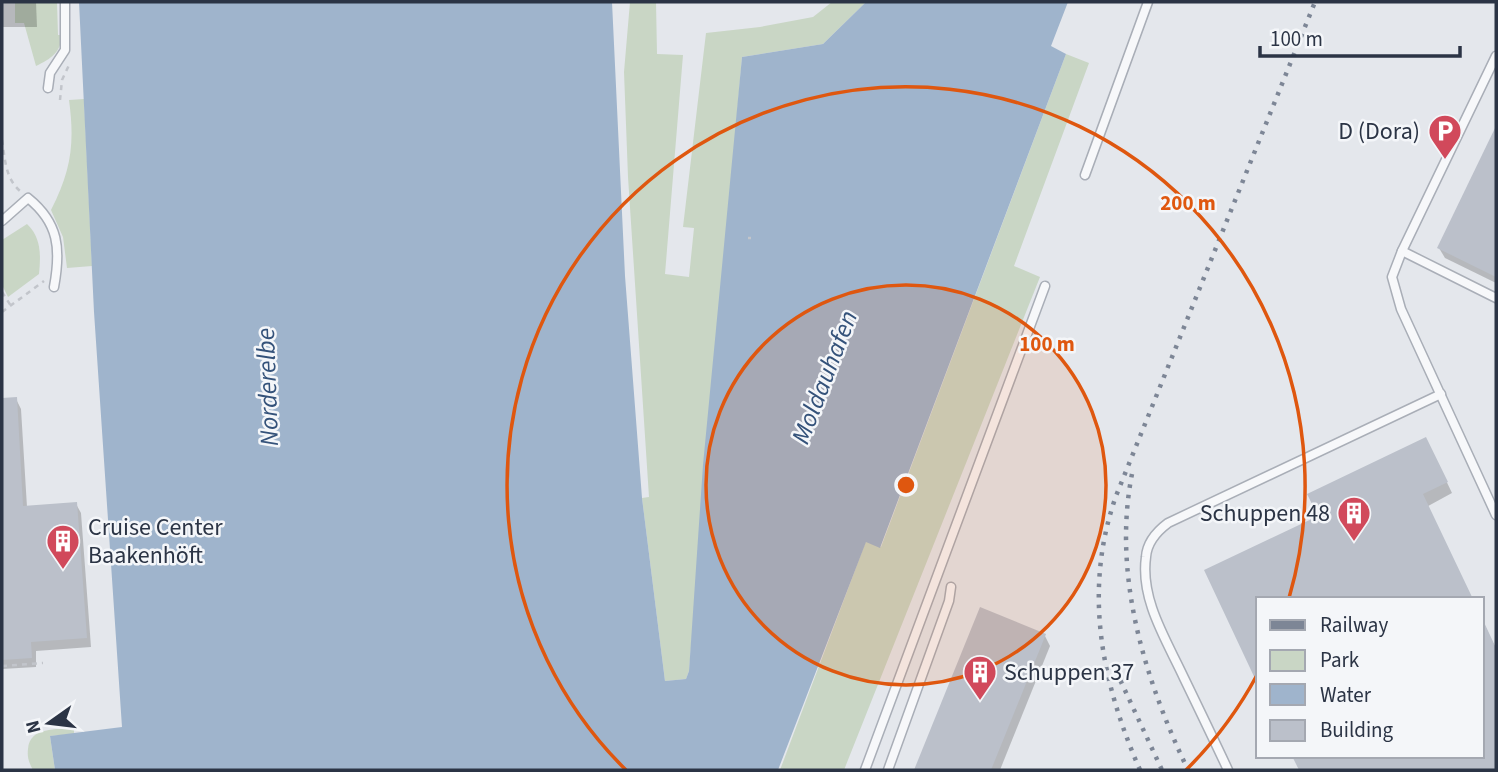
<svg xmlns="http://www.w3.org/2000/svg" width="1498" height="772" viewBox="0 0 1498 772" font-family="'Source Sans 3',sans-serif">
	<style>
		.green { fill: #c9d6c5 }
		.water { fill: #9fb4cc }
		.shadow { fill: #0003 }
		.building { fill: #bbc0ca }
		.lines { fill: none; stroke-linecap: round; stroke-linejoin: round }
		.lane-casing { stroke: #a9aeb7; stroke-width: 11 }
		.path { stroke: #c2c5cb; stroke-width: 2.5; stroke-dasharray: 5 5; stroke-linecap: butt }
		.lane { stroke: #f7f8fa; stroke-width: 8 }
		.rail { stroke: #7d8696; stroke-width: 4.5; stroke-dasharray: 3.5 7; stroke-linecap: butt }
		.ring { fill: none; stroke: #df570f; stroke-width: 3.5 }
		.labels { text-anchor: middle; stroke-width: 5; stroke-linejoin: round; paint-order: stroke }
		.poi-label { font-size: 24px; fill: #2b3445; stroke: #f4f6f9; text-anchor: end }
		.water-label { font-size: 26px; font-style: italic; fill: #34527a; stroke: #f4f6f9 }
		.centre { fill: #df570f; stroke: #f4f6f9; stroke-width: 3.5 }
		.ring-label { font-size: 21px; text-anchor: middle; font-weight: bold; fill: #df570f; stroke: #f4f6f9; stroke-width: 5; stroke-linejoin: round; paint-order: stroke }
	</style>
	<rect width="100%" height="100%" fill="#e4e7ec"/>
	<g class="green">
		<path d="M57,2L58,35H62C61,52 51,59 36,66L24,23H15V3Z"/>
		<polygon points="630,2 656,2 657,54 683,55 665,274 689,277 694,228 683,227 706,33 760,27 813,17 832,2 866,2 823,44 742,57 689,671 686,679 665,681 642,498 649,497 628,177 624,72"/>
		<polygon points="1066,54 1089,63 1014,266 1040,277 844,770 780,770 866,541 881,547"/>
		<path d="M84,99L92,266L67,268L63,237L51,210C71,171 75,144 69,100Z"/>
		<path d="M27,224C41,237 41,255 39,274L8,297L2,285V240Z"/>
		<path d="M74,728V734L50,736L55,770H33C29,763 27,757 28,749C30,726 57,730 74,728Z"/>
	</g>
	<polygon class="water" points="79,2 612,2 625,276 642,498 665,681 686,679 689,671 703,465 742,57 823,44 866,2 1068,2 1051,46 1066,54 880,548 866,542 778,770 55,770 50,736 122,727 94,312"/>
	<g class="shadow">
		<polygon points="2,2 36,2 37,27 2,27"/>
		<polygon points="1496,130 1496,283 1445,258 1439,248"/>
		<polygon points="16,399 21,409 27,507 76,504 81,513 91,647 36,651 36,667 2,669 2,400"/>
		<polygon points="1431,449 1452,493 1258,599 1258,680 1206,571 1320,517"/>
		<polygon points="981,610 1045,636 1050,646 1000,770 916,770"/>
		<polygon points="1482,620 1496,649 1496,770 1301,770 1294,756 1482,756"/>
	</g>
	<g class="building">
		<polygon points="1496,126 1496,277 1437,248"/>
		<polygon points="17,397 23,506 77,502 87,638 31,642 32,658 2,660 2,398"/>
		<polygon points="1426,437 1448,482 1423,494 1473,599 1258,599 1258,685 1204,570 1318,516 1307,494"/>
		<polygon points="980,607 1046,634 991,770 914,770"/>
		<polygon points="1482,618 1496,648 1496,770 1299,770 1292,756 1482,756"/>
	</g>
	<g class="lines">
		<defs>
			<g id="lane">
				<polyline points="1496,56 1402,251 1392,277 1401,309 1496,515"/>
				<polyline points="48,88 50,73 65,50 65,2"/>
				<polyline points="1085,175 1148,2"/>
				<path d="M2,221L28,198C59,223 61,249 54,287"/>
				<polyline points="1402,251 1496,298"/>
				<polyline points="865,770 1045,286"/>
				<polyline points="888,770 949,601 951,587"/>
				<path d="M1228,770C1214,740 1199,709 1184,678C1167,641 1140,600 1146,557C1147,542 1156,532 1168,523L1441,394"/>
			</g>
		</defs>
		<use href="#lane" class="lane-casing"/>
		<g class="path">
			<polyline points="2,16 3,16"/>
			<polyline points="60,100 62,80 70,63"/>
			<path d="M2,140C5,158 5,178 20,191"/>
			<polyline points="748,238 751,238"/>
			<polyline points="2,292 11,306"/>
			<polyline points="2,312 44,281"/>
			<polyline points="2,666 43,663"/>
		</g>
		<use href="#lane" class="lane"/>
		<g class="rail">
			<path d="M1132,474C1112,575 1145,680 1188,770"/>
			<polyline points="1116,671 1162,770"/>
			<path d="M1140,770C1101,681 1083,590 1116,496L1315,2"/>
		</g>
	</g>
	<circle cx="906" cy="485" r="200" fill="#df570f" fill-opacity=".12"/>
	<g class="ring">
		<circle cx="906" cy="485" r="200"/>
		<path d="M1257 675A399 399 0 0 1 1186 770M626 770A399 399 0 1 1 1289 598"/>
	</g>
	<defs>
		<symbol id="parking-pin" viewBox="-11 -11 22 30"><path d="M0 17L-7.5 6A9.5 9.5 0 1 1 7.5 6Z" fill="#d1495b" stroke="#f4f6f9"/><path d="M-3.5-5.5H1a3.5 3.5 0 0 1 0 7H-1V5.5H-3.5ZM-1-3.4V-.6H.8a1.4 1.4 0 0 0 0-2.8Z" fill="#fff"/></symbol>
		<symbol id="building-pin" viewBox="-11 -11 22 30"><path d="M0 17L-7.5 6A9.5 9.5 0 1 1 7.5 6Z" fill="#d1495b" stroke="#f4f6f9"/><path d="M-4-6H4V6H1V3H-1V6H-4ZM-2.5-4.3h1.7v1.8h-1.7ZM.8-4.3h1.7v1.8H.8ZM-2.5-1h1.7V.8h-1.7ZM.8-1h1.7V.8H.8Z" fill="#fff"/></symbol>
	</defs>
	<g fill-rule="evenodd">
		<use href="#parking-pin" x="1426" y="112" width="38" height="52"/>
		<use href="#building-pin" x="1335" y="494" width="38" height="52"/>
		<use href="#building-pin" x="44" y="522" width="38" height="52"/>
		<use href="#building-pin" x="961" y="653" width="38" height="52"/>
	</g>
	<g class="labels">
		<g class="poi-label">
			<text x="1420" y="139">D (Dora)</text>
			<text x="1330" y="521">Schuppen 48</text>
			<text x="88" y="535" text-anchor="start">Cruise Center<tspan x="88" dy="28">Baakenhöft</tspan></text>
			<text x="1004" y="680" text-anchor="start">Schuppen 37</text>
		</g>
		<g class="water-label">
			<text transform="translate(824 377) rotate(-69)" y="9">Moldauhafen</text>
			<text transform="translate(267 387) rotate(-92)" y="9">Norderelbe</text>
		</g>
	</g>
	<circle cx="906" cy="485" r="10" class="centre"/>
	<g class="ring-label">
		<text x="1188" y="210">200 m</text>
		<text x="1047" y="351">100 m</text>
	</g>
	<rect width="1498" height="772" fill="none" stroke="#2b3445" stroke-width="7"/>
	<rect x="1256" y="597" width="228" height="161" fill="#f4f6f9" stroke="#a4a8b1" stroke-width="2"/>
	<rect x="1270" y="620" width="35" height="10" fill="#7d8696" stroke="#a4a8b1" stroke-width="2"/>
	<text x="1320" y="632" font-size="21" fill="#2b3445">Railway</text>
	<rect x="1270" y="650" width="35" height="21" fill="#c9d6c5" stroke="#a4a8b1" stroke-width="2"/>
	<text x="1320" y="667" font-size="21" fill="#2b3445">Park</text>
	<rect x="1270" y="684" width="35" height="21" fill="#9fb4cc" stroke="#a4a8b1" stroke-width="2"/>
	<text x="1320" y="702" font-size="21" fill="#2b3445">Water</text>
	<rect x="1270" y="720" width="35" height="21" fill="#bbc0ca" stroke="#a4a8b1" stroke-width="2"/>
	<text x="1320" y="737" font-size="21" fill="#2b3445">Building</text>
	<g transform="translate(49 723) rotate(256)" stroke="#f4f6f9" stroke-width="5" paint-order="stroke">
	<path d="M0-5L12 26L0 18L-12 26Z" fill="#2b3445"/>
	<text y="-10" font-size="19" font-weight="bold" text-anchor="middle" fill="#2b3445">N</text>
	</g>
	<path d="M1260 46v10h200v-10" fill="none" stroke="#2b3445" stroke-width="3.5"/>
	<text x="1270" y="46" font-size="21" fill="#2b3445" stroke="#f4f6f9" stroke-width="5" paint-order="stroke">100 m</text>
</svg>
